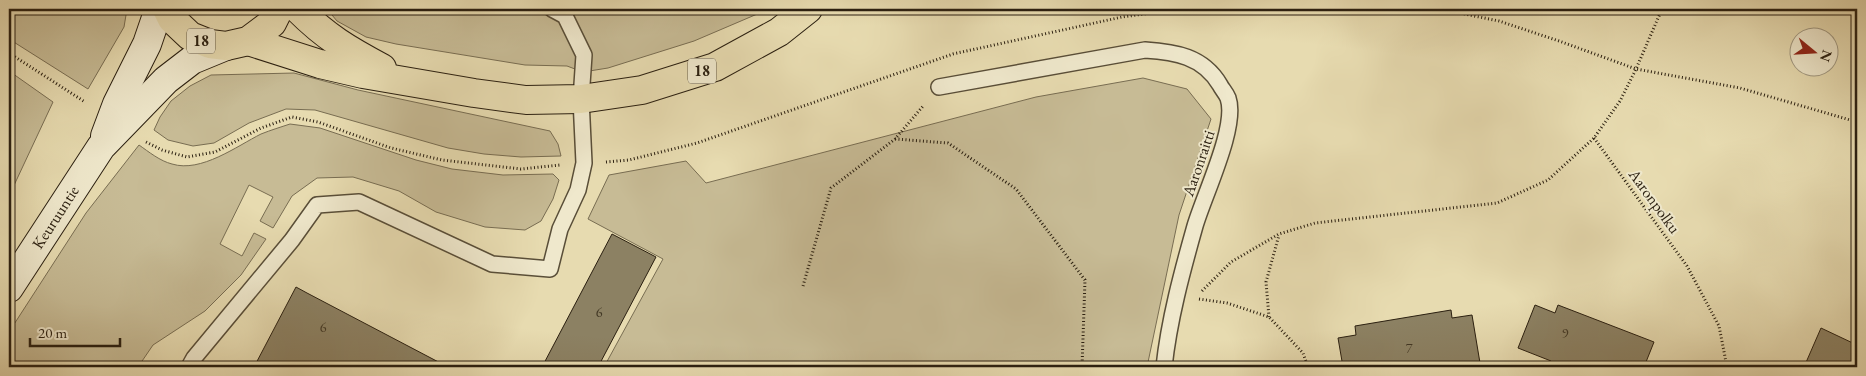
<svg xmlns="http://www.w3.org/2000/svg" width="1866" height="376" viewBox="0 0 1866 376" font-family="'EB Garamond',serif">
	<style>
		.green { fill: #c7bb95; stroke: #786d52 }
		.building { fill: #8c8163; stroke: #2a1f10 }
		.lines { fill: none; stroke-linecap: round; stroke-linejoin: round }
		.service-casing { stroke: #594e38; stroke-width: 18 }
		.secondary-casing { stroke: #2a1f10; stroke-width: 30 }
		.trunk-casing { stroke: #2a1f10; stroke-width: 30 }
		.path { stroke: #2a1f10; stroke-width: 3; stroke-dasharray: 1 2.5; stroke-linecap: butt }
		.service { stroke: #efe8cc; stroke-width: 15 }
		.secondary { stroke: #efe8cc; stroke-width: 28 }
		.trunk { stroke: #e7dbb0; stroke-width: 28 }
		.labels { text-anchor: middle; stroke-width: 4; stroke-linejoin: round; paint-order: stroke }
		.number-label { font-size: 14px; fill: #423825 }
		.shield { fill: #efe8cc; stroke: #655b48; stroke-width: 1 }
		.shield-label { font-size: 15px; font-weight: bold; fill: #2a1f10 }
		.street-label { font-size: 16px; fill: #2a1f10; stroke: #efe8cc }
	</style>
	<rect width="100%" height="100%" fill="#e7dbb0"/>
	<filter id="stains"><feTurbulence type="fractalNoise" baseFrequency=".004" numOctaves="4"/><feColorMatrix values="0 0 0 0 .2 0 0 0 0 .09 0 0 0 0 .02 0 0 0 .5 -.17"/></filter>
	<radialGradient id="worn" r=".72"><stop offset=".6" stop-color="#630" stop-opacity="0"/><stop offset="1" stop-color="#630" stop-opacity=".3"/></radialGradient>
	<g class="green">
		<polygon points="9,9 127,9 124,27 88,89 9,39"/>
		<polygon points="327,9 769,9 694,41 608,68 583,72 567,66 525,65 396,44 366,37 337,21"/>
		<polygon points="9,71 53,102 9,196"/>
		<polygon points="294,73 358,90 550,131 558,144 561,156 521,157 484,154 448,148 315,110 286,109 249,123 214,143 193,146 168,140 154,130 160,117 171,101 190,86 211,75"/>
		<polygon points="1143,78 1187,89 1211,119 1179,215 1147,367 604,367 663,259 588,219 609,175 686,161 706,183 1036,97"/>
		<path d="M290,124L320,128L416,160L452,169L503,175L553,174L559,180L553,199L541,221L525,230L485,227L436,212L399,191L353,177L317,178L292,196L273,228L260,221L273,197L249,185L220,244L242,256L254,233L266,239L241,275L205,311L153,345L138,367H9V332L86,213L139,145C149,152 160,161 172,164C201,173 237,146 261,134C271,130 281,127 290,124Z"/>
	</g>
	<g class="building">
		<polygon points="612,234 656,257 598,367 542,367"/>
		<polygon points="296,287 307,293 448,367 254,367"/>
		<polygon points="1535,305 1555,313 1558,305 1654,342 1644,367 1548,367 1551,361 1518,348"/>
		<polygon points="1451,310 1452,318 1472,315 1480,363 1455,367 1343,367 1338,338 1356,335 1355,326"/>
		<polygon points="1821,328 1857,345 1857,367 1804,367"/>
	</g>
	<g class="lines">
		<defs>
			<g id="service">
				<path d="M939,87L1145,50C1175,52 1203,56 1220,85C1222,89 1226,93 1228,98C1238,126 1204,195 1195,226C1182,272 1169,320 1164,367"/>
				<polyline points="189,367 194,358 292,240 317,205 359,202 492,264 550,269 560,229 578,190 584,163 581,99 584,55 565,16 552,9"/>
			</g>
			<g id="secondary">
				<polyline points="105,136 117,104 147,44 159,9"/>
				<polyline points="9,288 101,147 166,80 192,60 226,46"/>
			</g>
			<g id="trunk">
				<polyline points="167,9 172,19 190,36 210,44 226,46 248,41 272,23 279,9"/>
				<path d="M298,9C326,37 348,50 382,68"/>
				<polyline points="248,41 320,64 363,74 474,93 526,100 581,99 642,90 715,67 779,32 808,9"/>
			</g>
		</defs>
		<use href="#service" class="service-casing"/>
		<use href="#secondary" class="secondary-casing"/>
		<use href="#trunk" class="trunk-casing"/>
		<g class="path">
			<polyline points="1440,9 1499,21 1559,41 1636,69 1740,88 1857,122"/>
			<polyline points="9,53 85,102"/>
			<polyline points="1594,138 1687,266 1719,326 1727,367"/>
			<polyline points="895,139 948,143 1016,189 1085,280 1082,367"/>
			<polyline points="146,142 162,150 187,157 215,152 261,128 292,117 318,122 391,148 442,160 521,169 560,165"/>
			<polyline points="606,162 629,160 697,143 953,54 1122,17 1179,9"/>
			<polyline points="803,286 831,188 895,139 924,105"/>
			<polyline points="1202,291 1231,262 1279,234 1315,223 1497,203 1548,180 1594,138 1620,101 1636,69 1662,9"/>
			<polyline points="1199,299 1227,303 1269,317 1303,353 1308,367"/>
			<polyline points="1269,317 1266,282 1279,235"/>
		</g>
		<use href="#service" class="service"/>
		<use href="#secondary" class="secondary"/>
		<use href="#trunk" class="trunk"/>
	</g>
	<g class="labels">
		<g class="number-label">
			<text x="599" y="317">6</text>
			<text x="323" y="332">6</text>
			<text x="1565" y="338">9</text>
			<text x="1409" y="353">7</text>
		</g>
		<g class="shield">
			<rect x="187" y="28.5" width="28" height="25" rx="4"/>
			<rect x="688" y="58.5" width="28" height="25" rx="4"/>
		</g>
		<g class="shield-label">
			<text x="201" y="46">18</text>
			<text x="702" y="76">18</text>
		</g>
		<g class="street-label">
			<text transform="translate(1198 163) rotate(-71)" y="6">Aaronraitti</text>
			<text transform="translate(1655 201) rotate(54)" y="6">Aaronpolku</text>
			<text transform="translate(55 217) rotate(-57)" y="6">Keuruuntie</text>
		</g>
	</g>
	<rect width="1866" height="376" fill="none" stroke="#e7dbb0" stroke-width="30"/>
	<rect x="10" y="10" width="1846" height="356" fill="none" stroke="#2a1f10" stroke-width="2.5"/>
	<rect x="15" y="15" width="1836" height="346" fill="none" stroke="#2a1f10"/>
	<g transform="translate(1814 52) rotate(108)"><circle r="24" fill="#efe8cc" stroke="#a09881"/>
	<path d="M0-4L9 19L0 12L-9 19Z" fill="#8f2418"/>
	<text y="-8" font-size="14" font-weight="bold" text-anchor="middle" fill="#2a1f10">N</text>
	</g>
	<path d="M30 338v8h90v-8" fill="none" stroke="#2a1f10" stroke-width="2.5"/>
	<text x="38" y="338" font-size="15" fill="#2a1f10" stroke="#efe8cc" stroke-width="4" paint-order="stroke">20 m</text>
	<rect width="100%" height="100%" filter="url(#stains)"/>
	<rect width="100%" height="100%" fill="url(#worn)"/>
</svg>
